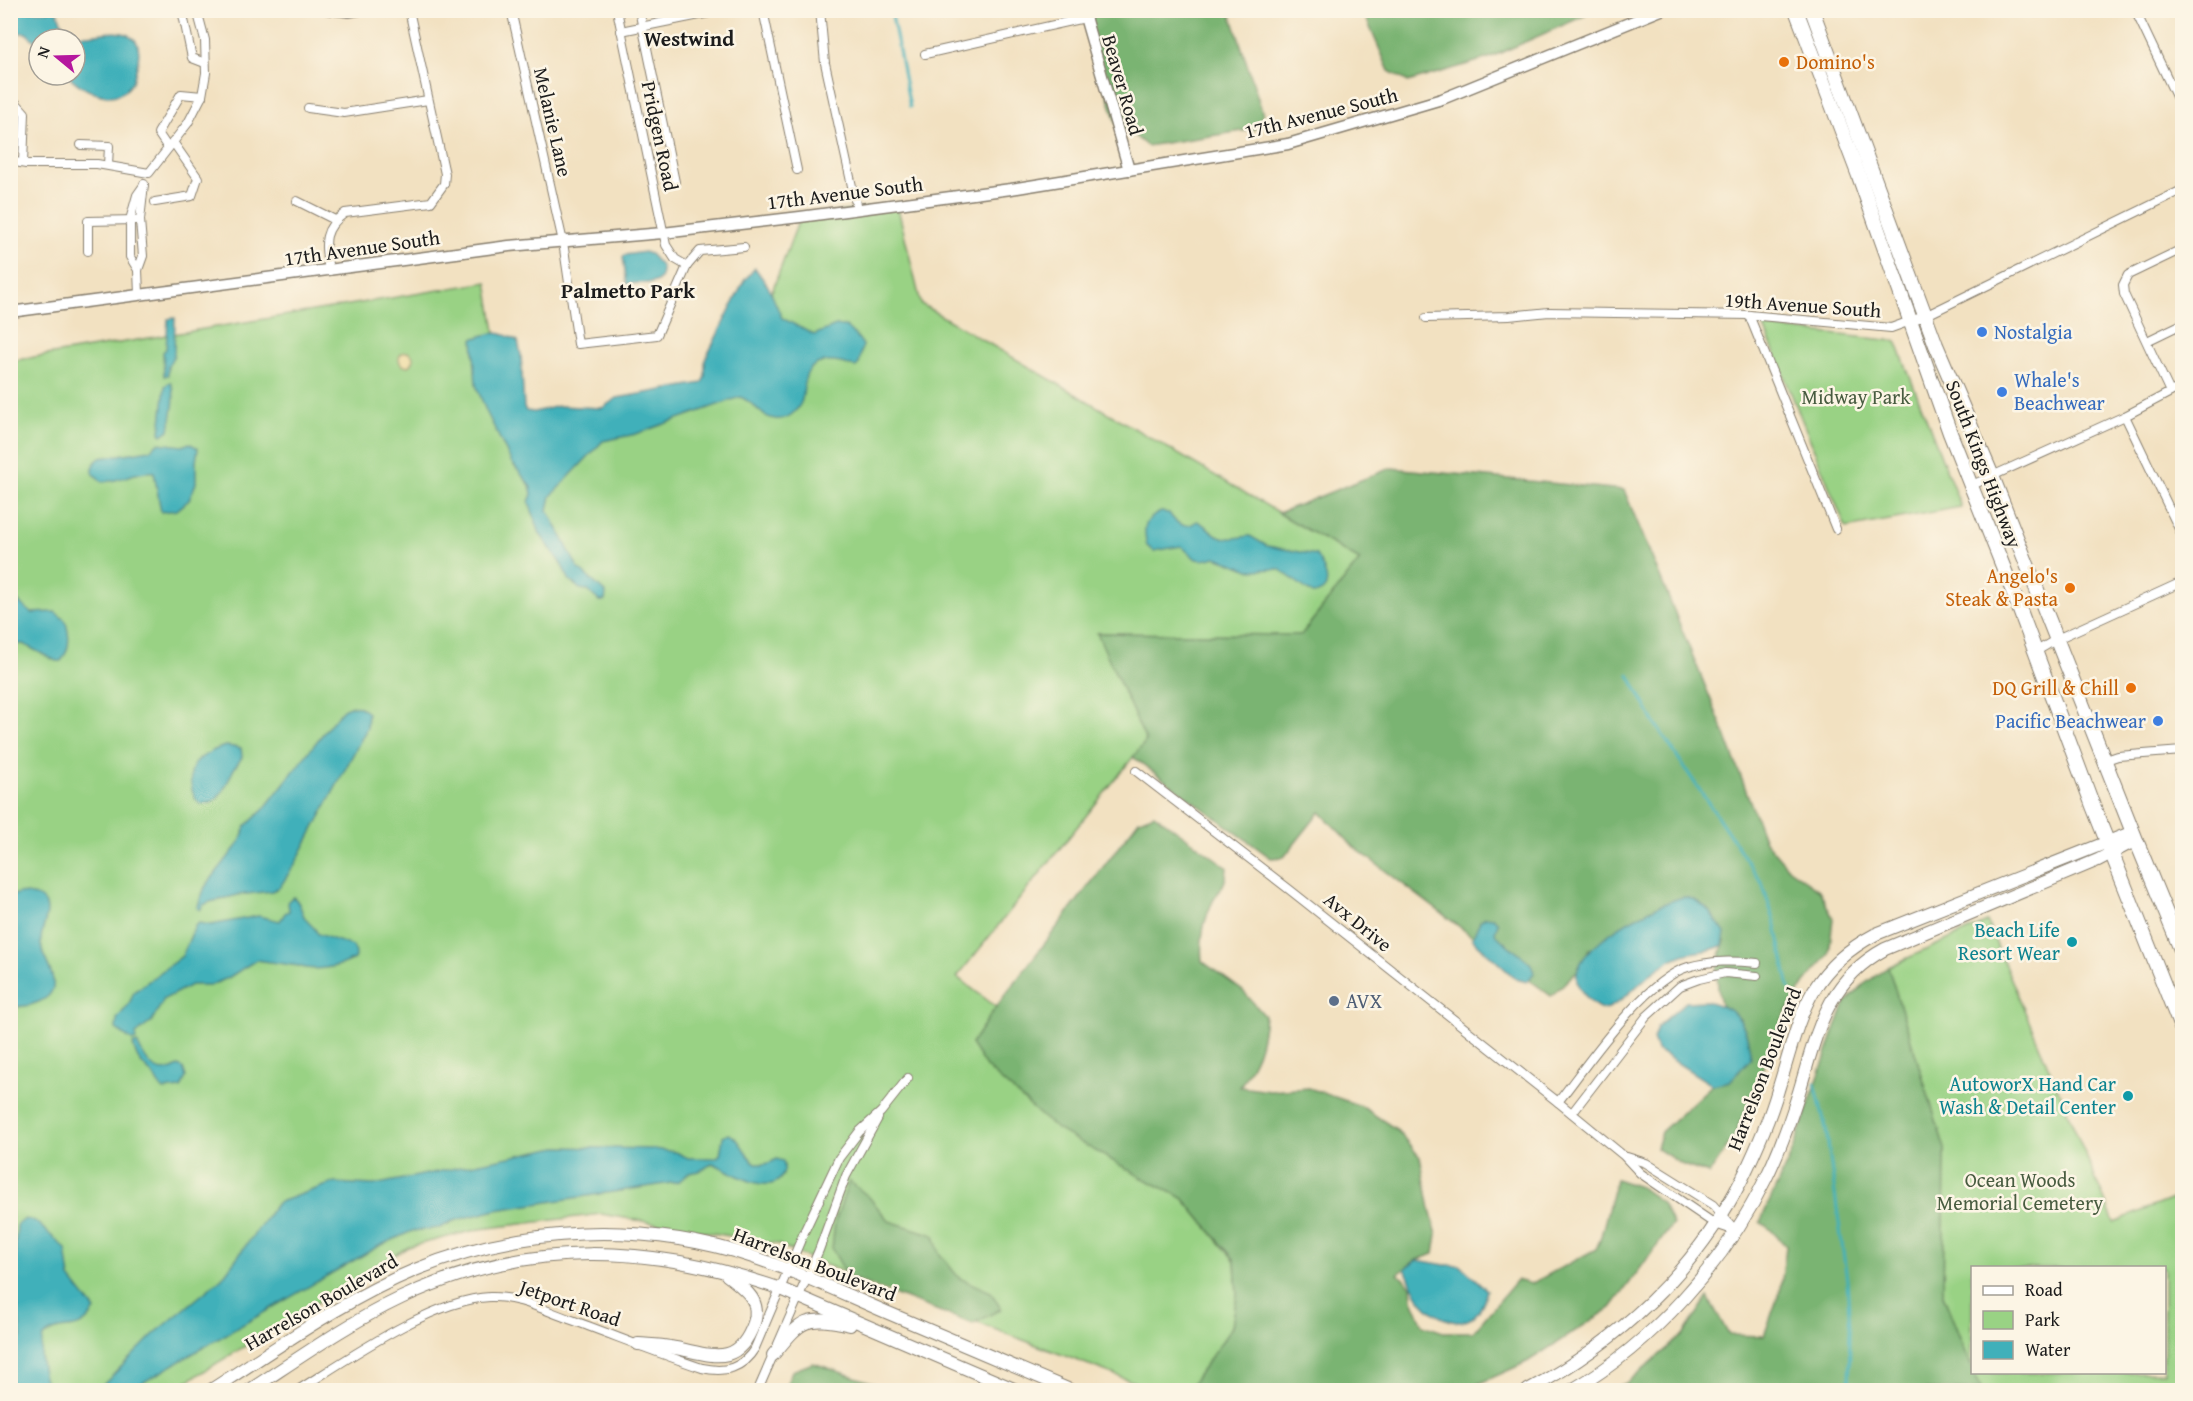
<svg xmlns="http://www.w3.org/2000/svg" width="2193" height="1401" viewBox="0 0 2193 1401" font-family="'Gentium Book Plus',serif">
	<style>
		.green { fill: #99d284; stroke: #5a7750; stroke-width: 1.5 }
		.forest { fill: #7ab472; stroke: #4b6847; stroke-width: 1.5 }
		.sand { fill: #eeda9e; stroke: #857b5d; stroke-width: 1.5 }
		.water { fill: #40b0ba; stroke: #2e666b; stroke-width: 1.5 }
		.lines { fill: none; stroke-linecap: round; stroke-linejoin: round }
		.stream { stroke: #40b0ba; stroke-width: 3 }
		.minor-casing { stroke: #877e6e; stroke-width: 10 }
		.tertiary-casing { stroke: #877e6e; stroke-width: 13 }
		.secondary-casing { stroke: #877e6e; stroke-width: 14 }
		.primary-casing { stroke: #877e6e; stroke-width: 16 }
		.minor { stroke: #fff; stroke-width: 8 }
		.tertiary { stroke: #fff; stroke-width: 10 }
		.secondary { stroke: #fff; stroke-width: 12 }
		.primary { stroke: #fff; stroke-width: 14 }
		.food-dot { fill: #e8710a; stroke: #fcf5e5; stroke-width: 2 }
		.shop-dot { fill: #3f7fe0; stroke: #fcf5e5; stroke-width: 2 }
		.culture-dot { fill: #0f9aa8; stroke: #fcf5e5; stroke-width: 2 }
		.service-dot { fill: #5c6f8a; stroke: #fcf5e5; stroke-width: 2 }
		.labels { text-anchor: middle; stroke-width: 5; stroke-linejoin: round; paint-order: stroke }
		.food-label { font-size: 20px; fill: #c56008; stroke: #fcf5e5; text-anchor: end }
		.street-label { font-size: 20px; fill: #1c1c1c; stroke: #fcf5e5 }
		.shop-label { font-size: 20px; fill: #366cbe; stroke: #fcf5e5; text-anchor: start }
		.park-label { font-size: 20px; fill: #485c40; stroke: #fcf5e5 }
		.culture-label { font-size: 20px; fill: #0d838f; stroke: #fcf5e5; text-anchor: end }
		.service-label { font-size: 20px; fill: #4e5e75; stroke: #fcf5e5; text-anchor: start }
		.neighbourhood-label { font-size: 21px; font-weight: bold; fill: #1c1c1c; stroke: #fcf5e5 }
	</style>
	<rect width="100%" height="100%" fill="#fcf5e5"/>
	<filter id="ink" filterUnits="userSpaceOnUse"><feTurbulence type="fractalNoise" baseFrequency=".0167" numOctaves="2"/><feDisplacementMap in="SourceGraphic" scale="12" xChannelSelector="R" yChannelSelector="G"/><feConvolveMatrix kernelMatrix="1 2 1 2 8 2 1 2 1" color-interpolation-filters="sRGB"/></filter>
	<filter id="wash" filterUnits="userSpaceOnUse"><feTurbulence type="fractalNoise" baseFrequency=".008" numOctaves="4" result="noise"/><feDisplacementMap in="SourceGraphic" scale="24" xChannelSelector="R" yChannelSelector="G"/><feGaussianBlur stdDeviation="1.35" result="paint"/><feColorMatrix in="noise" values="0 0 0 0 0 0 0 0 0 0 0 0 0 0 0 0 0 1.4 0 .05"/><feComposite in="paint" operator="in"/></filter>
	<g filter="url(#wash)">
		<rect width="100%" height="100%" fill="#f2e1c1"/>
		<g class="green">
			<polygon points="897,204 921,304 1360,560 1301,635 1098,633 1146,741 957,977 996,1007 971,1044 1141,1177 1183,1198 1235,1261 1237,1295 1232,1327 1188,1390 1155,1390 828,1266 777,1244 601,1214 480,1229 408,1247 173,1390 11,1390 11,361 487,282 512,436 733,394 800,217"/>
			<polygon points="1764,327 1896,341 1961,507 1846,528"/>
			<polygon points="1987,922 2114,1222 2182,1195 2182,1390 1982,1390 1974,1373 2164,1372 2164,1268 1972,1268 1972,1368 1943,1295 1945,1149 1888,967"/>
		</g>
		<g class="forest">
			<polygon points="1584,10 1586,15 1489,58 1408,82 1389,71 1363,11"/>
			<polygon points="1083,11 1230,11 1263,114 1255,129 1147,146 1133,135 1118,130"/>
			<path d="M1391,468L1624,490L1723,729L1765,841L1789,869L1819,890L1833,918L1829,954L1805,983L1785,1014L1735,1135L1709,1174L1683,1165L1656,1148L1661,1132L1712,1085L1730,1081L1740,1019L1721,1005C1716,976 1714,968 1725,941L1589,949L1578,970L1551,996L1354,847L1320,812L1284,857L1271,858L1133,757L1146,741L1097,633L1301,635L1360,560L1278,513Z"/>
			<path d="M1154,814L1227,867C1226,885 1222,886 1213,901C1203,921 1200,940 1202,961L1243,991L1265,1016C1262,1049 1256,1059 1240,1087L1270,1091L1309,1088L1361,1106L1396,1129L1420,1157L1430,1209L1437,1235L1434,1254L1416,1260L1398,1274L1411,1286L1412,1299L1423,1325L1443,1332H1473L1517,1280L1531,1284L1596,1249L1600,1240L1616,1179L1640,1187L1661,1202L1673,1224L1611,1308L1527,1362L1465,1390H1188L1232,1327L1237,1295L1235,1260L1183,1198L1141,1177L1055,1128L986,1067L971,1044L996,1007L1139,820Z"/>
			<polygon points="1888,967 1945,1149 1943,1295 1972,1368 1972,1372 1974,1373 1982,1390 1612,1390 1626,1383 1683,1335 1708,1297 1729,1335 1764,1336 1781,1288 1786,1246 1770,1229 1760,1222 1793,1150 1835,1029 1845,1004 1863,985"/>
			<polygon points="849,1181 869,1197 889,1221 934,1235 939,1253 959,1278 991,1292 1001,1309 973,1324 848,1277 832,1249 835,1222"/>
			<polygon points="813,1363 873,1383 881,1390 784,1390 792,1371"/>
		</g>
		<circle class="sand" cx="406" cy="359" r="7"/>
		<g class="water">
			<path d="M10,11H57C60,18 63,30 71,33C88,41 126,21 137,43C140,50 139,58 137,66C135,74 133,84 126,90C108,105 80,88 68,75H75V39H39V45L26,33L11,32Z"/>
			<path d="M644,252L650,254L662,267C664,290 642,281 627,284L623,257L625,255Z"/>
			<path d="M755,268L768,286L782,318L814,335L836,326H845L858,338L863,345L859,364L856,367C840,362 814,355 806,376C801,392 807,401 792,414C787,418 781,420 775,419C760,417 755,402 740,397L636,434L603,441L551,496L548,510L578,568L606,593L605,601H599L587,590L580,589L570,581L561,564L540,534L529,502L532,494L530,485L512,463L486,411L476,385L473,339C493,331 500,331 518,341L521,355L524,408L526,411L534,412L559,406L602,408L617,398L702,383L705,376V360L744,281Z"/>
			<polygon points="175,318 174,355 168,366 168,375 164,376 163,352 166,349 168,319"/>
			<path d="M170,382C178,394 171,417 169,430L162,435L160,433L165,386Z"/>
			<path d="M158,443L183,446L189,443L198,448L196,462V483L189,500L177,510L161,512L154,472C136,470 120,482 102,482L93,473C92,466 94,462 100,458L150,450Z"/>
			<path d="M1161,512L1169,513C1176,524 1185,530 1197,521C1206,525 1209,530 1217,535C1227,541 1239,537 1250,536L1267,546L1316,555C1325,569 1336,591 1313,594L1279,569L1249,570L1216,557L1203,560L1196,559L1181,546L1154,551L1147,546C1143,528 1143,520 1161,512Z"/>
			<path d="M11,595L31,613L55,612L65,620C70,635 71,648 61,661H56L23,644H11Z"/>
			<polygon points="350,706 360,707 368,713 367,728 295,864 280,887 272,891 238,895 210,902 203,905 200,910 197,908 205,887 240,842 246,826 264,809 332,722 345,708"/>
			<path d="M226,746L241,748L242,757C239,763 234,767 232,773C224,789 221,803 200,804C190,795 187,773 196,762C203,755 217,748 226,746Z"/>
			<path d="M19,893C28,894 41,895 45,903C51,913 41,929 41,940C40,955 51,966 53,980C57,1002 26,1007 11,1007V962L16,948L11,934V896Z"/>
			<path d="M293,897C301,902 300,910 305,918C309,925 315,926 318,934L353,946L356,953L354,959C340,967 313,972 299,966L256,960L228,978L211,985H191L164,999L152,1021L136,1034V1040L133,1041L116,1029L117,1019L129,1004L134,992L182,956L195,926L199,923L211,925L258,916L280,921L285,913L289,911L288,901Z"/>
			<path d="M1683,897C1705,899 1713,917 1725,933L1723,945C1712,952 1700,950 1687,954C1676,956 1665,964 1655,971C1642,979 1618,1008 1604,1009C1596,1009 1587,998 1583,993C1550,954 1656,904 1683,897Z"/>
			<polygon points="1485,917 1493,918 1498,923 1495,932 1497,936 1531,964 1534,973 1527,982 1516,979 1472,939 1480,921"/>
			<path d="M1705,1001C1741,1009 1746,1024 1751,1058L1730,1081L1712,1085L1657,1050L1653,1039L1657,1027L1686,1002Z"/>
			<path d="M137,1043C146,1061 156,1080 178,1066L183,1068L186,1077L181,1088L164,1090C158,1086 157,1079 152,1074C141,1063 137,1061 133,1044Z"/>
			<path d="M728,1134C748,1139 745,1178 777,1159L783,1161C785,1168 785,1173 780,1179C766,1195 729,1171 713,1163L700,1171L689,1173L678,1182L496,1210L453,1221L440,1228L412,1231L377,1247L130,1390H98L154,1334L222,1278L277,1203L307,1192L333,1183L374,1185L557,1147L654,1149L676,1152L688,1158H715L720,1155L723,1137Z"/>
			<path d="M25,1219L35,1221L66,1249L70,1278L95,1310C76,1339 66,1319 43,1337C39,1354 41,1374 49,1390H11V1343L18,1341L21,1337C16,1301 13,1261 17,1225Z"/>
			<path d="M1417,1260L1445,1265H1460L1487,1290C1485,1296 1483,1306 1478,1312C1462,1332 1436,1318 1422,1302C1414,1294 1410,1279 1405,1269Z"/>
		</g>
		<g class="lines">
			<g class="stream">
				<polyline points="891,10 910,107"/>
				<polyline points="1629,675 1654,722 1762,883 1776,926 1789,988"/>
				<polyline points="1815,1083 1826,1129 1847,1280 1850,1329 1849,1390"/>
			</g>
		</g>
	</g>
	<g filter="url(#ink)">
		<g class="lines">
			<defs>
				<g id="minor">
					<polyline points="182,10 192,58 205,63"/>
					<polyline points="325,10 349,13 366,10"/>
					<polyline points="511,10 563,242 578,344 657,335 687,266 700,251 744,247"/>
					<polyline points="617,10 666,245 675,259 687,266"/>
					<polyline points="639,10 675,182"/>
					<polyline points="763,10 797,170"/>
					<polyline points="820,10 825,63 857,209"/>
					<polyline points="2135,10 2182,109"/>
					<polyline points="621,31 724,10"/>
					<polyline points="925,54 1085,18"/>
					<polyline points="10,96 25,113 23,163"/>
					<polyline points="308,108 344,113 428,100"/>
					<polyline points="81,145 109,146 108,165"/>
					<polyline points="168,148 158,133 181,94 202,96"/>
					<polyline points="10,161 26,164 97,164 149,173 188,123 202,96 206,73 205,40 197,10"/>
					<polyline points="297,201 335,220"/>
					<polyline points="155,202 192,196 198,178 173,142"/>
					<polyline points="88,251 88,221 136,220"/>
					<polyline points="138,270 130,257 130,220 137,195 144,185"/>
					<path d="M329,271C325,244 321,230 345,213L431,202L444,184L445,174L409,10"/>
					<polyline points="139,294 138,270 143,256 140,220 144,184"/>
					<polyline points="1749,315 1836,529"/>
					<polyline points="1426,318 1509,316 1549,312 1749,315 1891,328 1927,315 2182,190"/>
					<polyline points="2147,341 2182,324"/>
					<polyline points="2170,392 2124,294 2123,285 2128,275 2182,249"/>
					<polyline points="2125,416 2182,535"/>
					<polyline points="1970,486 2125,416 2182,386"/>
					<polyline points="2035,652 2057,639 2182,582"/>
					<polyline points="2106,760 2118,756 2182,751"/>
					<polyline points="1136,771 1290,890 1558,1102 1624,1156 1640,1173 1715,1224 1736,1231"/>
					<path d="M1558,1102C1587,1065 1644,980 1688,967C1711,960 1734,961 1757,963"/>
					<polyline points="1572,1113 1646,1017 1680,986 1699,979 1725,973 1757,976"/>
					<polyline points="1627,1157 1646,1163 1713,1205 1736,1231"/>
					<path d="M298,1390C346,1360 433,1299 490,1297C517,1296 544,1310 569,1319C613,1335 657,1353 702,1368C725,1373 742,1369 755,1348L805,1230L839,1158L859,1132L881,1112L908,1078"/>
					<polyline points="758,1390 819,1250 846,1176 878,1118"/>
				</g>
				<g id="tertiary">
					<polyline points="1083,10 1129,170"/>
					<polyline points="10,312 509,246 663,233 800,217 1011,189 1288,144 1442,99 1661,10"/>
				</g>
				<g id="secondary">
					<path d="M638,1344C649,1345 660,1345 670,1347C708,1353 737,1371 754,1323C762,1299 743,1288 727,1275"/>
					<path d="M773,1355C802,1320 804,1315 850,1325"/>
					<path d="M211,1390C277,1348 343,1300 415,1270C520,1226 644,1221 753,1257C798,1272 842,1293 886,1312C947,1338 1009,1364 1070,1390"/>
					<path d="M250,1390C299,1358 348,1323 401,1298C528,1238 652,1244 781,1289L1016,1390"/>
					<path d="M1528,1390C1618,1342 1695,1271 1742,1179C1756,1150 1769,1121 1778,1090C1800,1021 1804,972 1876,934L2133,832"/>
					<path d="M1572,1390C1653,1343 1725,1262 1766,1178C1780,1150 1790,1121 1799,1092C1817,1033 1826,981 1885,949L2098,860L2136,840"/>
				</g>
				<g id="primary">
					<polyline points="1796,10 1859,176 1950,433 2012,589 2093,806 2182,1030"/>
					<polyline points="1812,10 1936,345 1992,476 2136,840 2182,952"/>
				</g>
			</defs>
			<use href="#minor" class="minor-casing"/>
			<use href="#tertiary" class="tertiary-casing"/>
			<use href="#secondary" class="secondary-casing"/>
			<use href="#primary" class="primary-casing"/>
			<use href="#minor" class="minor"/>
			<use href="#tertiary" class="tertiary"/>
			<use href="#secondary" class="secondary"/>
			<use href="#primary" class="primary"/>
		</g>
	</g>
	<g class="food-dot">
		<circle cx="1784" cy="62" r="6"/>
		<circle cx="2070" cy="588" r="6"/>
		<circle cx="2131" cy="688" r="6"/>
	</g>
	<g class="shop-dot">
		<circle cx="1982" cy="332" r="6"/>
		<circle cx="2002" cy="392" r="6"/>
		<circle cx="2158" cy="721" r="6"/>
	</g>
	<g class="culture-dot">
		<circle cx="2072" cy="942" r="6"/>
		<circle cx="2128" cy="1096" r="6"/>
	</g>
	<circle class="service-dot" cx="1334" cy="1001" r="6"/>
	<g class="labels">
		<g class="food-label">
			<text x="1796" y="69" text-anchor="start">Domino's</text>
			<text x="2058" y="583">Angelo's<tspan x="2058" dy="23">Steak &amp; Pasta</tspan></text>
			<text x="2119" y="695">DQ Grill &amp; Chill</text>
		</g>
		<g class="street-label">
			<text transform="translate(1123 85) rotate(74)" y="7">Beaver Road</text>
			<text transform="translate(1321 113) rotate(-14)" y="7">17th Avenue South</text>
			<text transform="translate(553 122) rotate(77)" y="7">Melanie Lane</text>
			<text transform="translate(660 136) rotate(78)" y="7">Pridgen Road</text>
			<text transform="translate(845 193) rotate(-7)" y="7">17th Avenue South</text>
			<text transform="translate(362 248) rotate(-8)" y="7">17th Avenue South</text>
			<text transform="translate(1803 305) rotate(4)" y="7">19th Avenue South</text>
			<text transform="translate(1984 464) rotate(69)" y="7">South Kings Highway</text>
			<text transform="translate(1358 922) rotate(39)" y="7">Avx Drive</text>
			<text transform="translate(1764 1069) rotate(-69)" y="7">Harrelson Boulevard</text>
			<text transform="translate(815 1264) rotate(21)" y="7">Harrelson Boulevard</text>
			<text transform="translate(321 1302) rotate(-30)" y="7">Harrelson Boulevard</text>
			<text transform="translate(570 1303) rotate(19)" y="7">Jetport Road</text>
		</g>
		<g class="shop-label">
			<text x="1994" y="339">Nostalgia</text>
			<text x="2014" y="387">Whale's<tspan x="2014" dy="23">Beachwear</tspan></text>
			<text x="2146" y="728" text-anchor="end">Pacific Beachwear</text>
		</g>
		<g class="park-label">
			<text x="1856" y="404">Midway Park</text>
			<text x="2020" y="1187">Ocean Woods<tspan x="2020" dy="23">Memorial Cemetery</tspan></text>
		</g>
		<g class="culture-label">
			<text x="2060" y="937">Beach Life<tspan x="2060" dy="23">Resort Wear</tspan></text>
			<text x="2116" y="1091">AutoworX Hand Car<tspan x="2116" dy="23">Wash &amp; Detail Center</tspan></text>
		</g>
		<g class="service-label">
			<text x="1346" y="1008">AVX</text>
		</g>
		<g class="neighbourhood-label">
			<text x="689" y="46">Westwind</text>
			<text x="628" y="298">Palmetto Park</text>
		</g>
	</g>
	<rect width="2193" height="1401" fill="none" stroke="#fcf5e5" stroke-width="36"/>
	<rect x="1971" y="1266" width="195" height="108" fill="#fcf5e5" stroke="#a29e95" stroke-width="1.5"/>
	<rect x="1983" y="1286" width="30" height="9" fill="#ffffff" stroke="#a29e95" stroke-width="1.5"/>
	<text x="2025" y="1296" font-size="18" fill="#1c1c1c">Road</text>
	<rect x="1983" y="1311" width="30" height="18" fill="#99d284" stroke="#a29e95" stroke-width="1.5"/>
	<text x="2025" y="1326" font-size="18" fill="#1c1c1c">Park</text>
	<rect x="1983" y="1341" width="30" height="18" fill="#40b0ba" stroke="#a29e95" stroke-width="1.5"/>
	<text x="2025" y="1356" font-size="18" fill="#1c1c1c">Water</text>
	<g transform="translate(57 57) rotate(289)"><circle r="28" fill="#fcf5e5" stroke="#a29e95" stroke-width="1.5"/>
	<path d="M0-4.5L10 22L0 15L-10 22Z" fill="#b5179e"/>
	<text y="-9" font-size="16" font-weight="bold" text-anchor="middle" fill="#1c1c1c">N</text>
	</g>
</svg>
